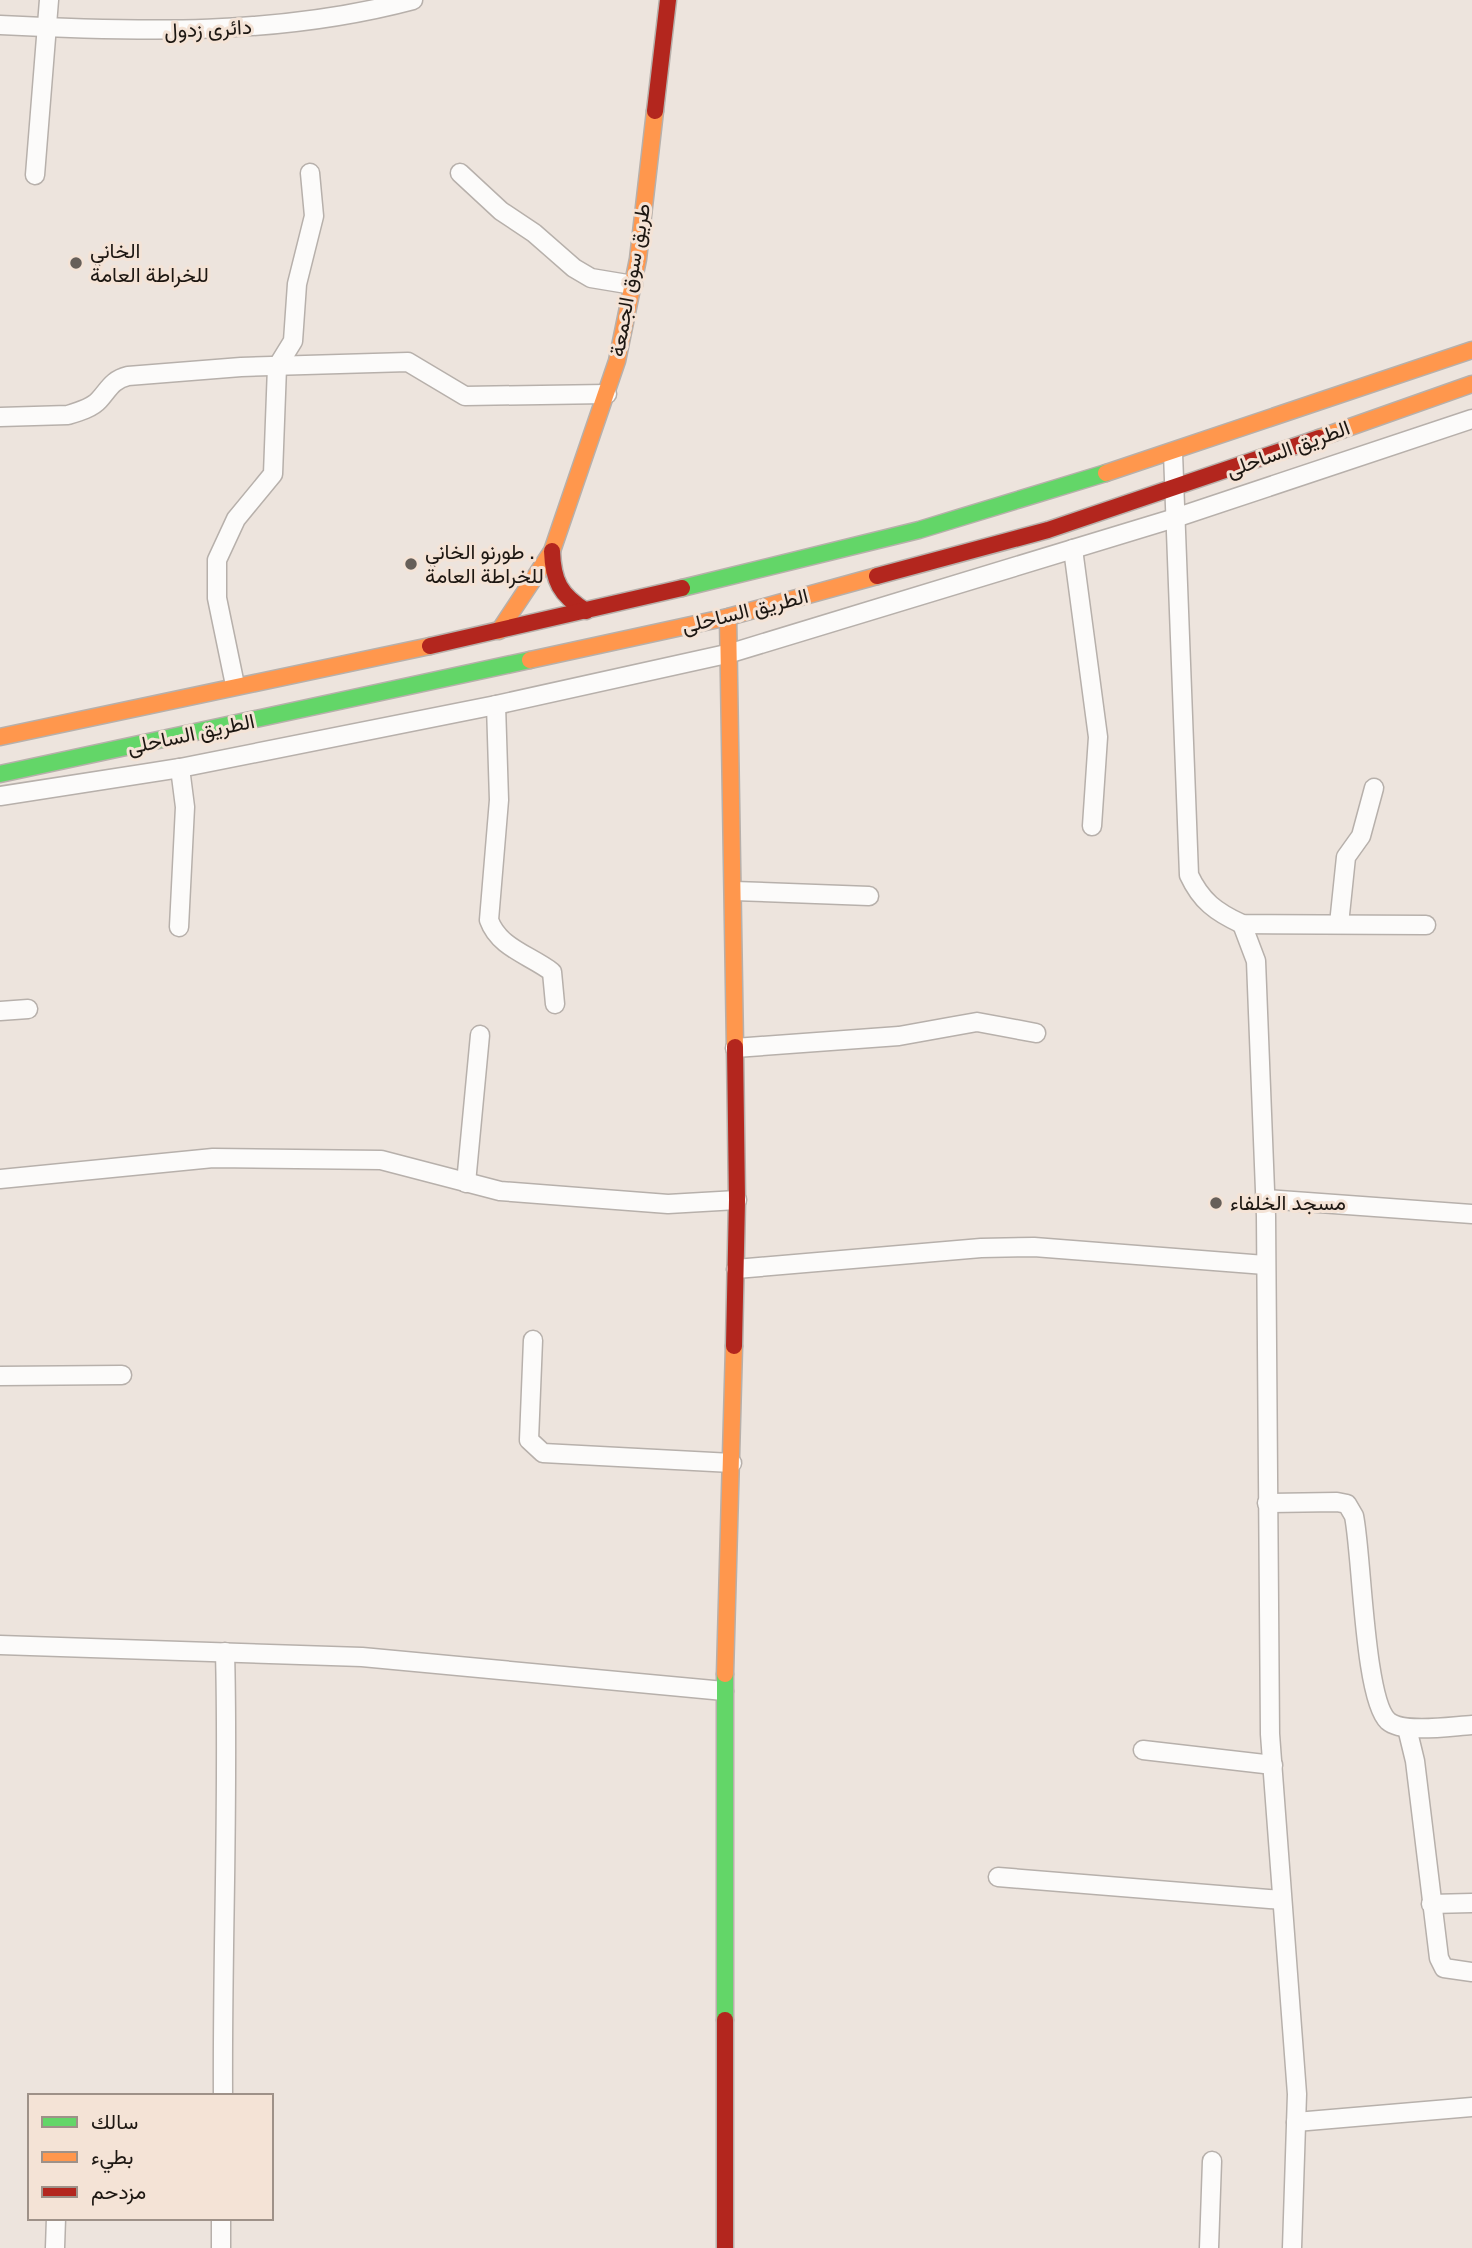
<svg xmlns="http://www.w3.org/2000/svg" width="1472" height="2248" viewBox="0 0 1472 2248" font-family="'Public Sans',Vazirmatn,sans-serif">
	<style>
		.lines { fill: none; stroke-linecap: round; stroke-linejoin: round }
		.street-casing { stroke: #b7b0ab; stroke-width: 21 }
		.fast-casing { stroke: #b7b0ab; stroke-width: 19 }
		.slow-casing { stroke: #b7b0ab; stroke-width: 19 }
		.jam-casing { stroke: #b7b0ab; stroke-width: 19 }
		.street { stroke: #fcfbfa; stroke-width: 18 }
		.fast { stroke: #63d668; stroke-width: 16 }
		.slow { stroke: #ff974d; stroke-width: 16 }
		.jam { stroke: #b3261e; stroke-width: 16 }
		.poi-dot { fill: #665f59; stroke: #f4e3d6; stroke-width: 2.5 }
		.labels { text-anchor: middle; stroke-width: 6; stroke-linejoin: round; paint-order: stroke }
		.street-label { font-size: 21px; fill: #1d1712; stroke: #f4e3d6 }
		.poi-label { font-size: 21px; fill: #1d1712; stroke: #f4e3d6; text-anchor: start }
	</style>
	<rect width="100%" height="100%" fill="#ede4dd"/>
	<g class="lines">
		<defs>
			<g id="street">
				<path d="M0,25C139,32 278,36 413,0"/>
				<polyline points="460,173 501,211 534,233 574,268 591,278 633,285"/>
				<polyline points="35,175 49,0"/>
				<path d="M0,417L68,415C78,412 92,408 99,400C109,389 112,380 128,376L241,367L408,362L465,396L607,394"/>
				<path d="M1173,453L1189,875C1201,901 1216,912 1242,924L1426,925"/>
				<polyline points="1073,549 1098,737 1092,826"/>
				<polyline points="235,685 217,598 217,560 236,519 273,474 277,367 293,341 297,284 314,216 310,173"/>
				<path d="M496,705L499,800L489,920C499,948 530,955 552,972L555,1004"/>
				<polyline points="0,796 180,768 496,705 731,653 1175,518 1472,419"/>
				<polyline points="734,891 869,896"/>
				<polyline points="1242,924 1256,961 1266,1216 1270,1734 1297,2094 1292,2248"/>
				<polyline points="1339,924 1346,857 1361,836 1374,788"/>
				<polyline points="179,927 185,807 180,768"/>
				<polyline points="0,1011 28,1009"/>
				<polyline points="735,1048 899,1036 977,1022 1036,1033"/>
				<polyline points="0,1179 213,1158 381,1160 500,1191 668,1204 737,1200"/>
				<polyline points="466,1183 480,1035"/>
				<polyline points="1265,1199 1472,1214"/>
				<polyline points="736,1269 981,1248 1034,1247 1265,1265"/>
				<polyline points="533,1340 529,1440 543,1453 732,1463"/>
				<polyline points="0,1376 122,1375"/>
				<path d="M1267,1503L1337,1502L1347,1504L1354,1516C1362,1554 1364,1699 1388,1721C1403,1734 1452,1726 1472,1725"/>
				<polyline points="0,1645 362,1657 724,1691"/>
				<polyline points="1407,1728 1415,1761 1439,1958 1444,1968 1472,1972"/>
				<polyline points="1143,1750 1273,1765"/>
				<polyline points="998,1877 1282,1900"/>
				<polyline points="1431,1904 1472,1903"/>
				<path d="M223,2096C222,1948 229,1800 225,1652"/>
				<polyline points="1296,2122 1472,2107"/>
				<polyline points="55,2248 56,2218"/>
				<polyline points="221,2248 221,2218"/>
				<polyline points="1209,2248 1212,2161"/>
			</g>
			<g id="fast">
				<polyline points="682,588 919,530 1106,473"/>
				<polyline points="0,774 530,660"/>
				<polyline points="725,2020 725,1674"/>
			</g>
			<g id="slow">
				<polyline points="1319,438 1472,384"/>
				<polyline points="1106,473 1472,350"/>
				<polyline points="728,617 735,1047"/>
				<polyline points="499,631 552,551 617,361 638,259 655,111"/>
				<polyline points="530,660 728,617 877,576"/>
				<polyline points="0,737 430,646"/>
				<polyline points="725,1674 734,1346"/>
			</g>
			<g id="jam">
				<polyline points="655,111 668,0"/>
				<path d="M552,551C553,581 560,595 586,611"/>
				<polyline points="877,576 1048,530 1319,438"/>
				<polyline points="430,646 682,588"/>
				<polyline points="734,1346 737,1200 735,1047"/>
				<polyline points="725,2020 725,2248"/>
			</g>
		</defs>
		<use href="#street" class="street-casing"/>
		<use href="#fast" class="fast-casing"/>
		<use href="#slow" class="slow-casing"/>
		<use href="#jam" class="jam-casing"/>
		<use href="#street" class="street"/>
		<use href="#fast" class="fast"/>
		<use href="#slow" class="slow"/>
		<use href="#jam" class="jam"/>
	</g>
	<g class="poi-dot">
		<circle cx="76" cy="263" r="7"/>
		<circle cx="411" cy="564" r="7"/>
		<circle cx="1216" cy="1203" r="7"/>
	</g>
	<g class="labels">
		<g class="street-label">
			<text transform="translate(208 29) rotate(-3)" y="7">دائرى زدول</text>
			<text transform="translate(630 280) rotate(-80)" y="7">طريق سوق الجمعة</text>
			<text transform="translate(1288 449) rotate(-20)" y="7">الطريق الساحلى</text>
			<text transform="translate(745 611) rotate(-14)" y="7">الطريق الساحلى</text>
			<text transform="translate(191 734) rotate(-12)" y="7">الطريق الساحلى</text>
		</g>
		<g class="poi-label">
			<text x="90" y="258">الخاني<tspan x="90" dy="24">للخراطة العامة</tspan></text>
			<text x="425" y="559">طورنو الخاني .<tspan x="425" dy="24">للخراطة العامة</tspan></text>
			<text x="1230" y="1210">مسجد الخلفاء</text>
		</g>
	</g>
	<rect x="28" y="2094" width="245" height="126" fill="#f4e3d6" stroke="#9e9188" stroke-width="2"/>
	<rect x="42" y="2117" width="35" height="10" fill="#63d668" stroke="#9e9188" stroke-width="2"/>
	<text x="91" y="2129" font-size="21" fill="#1d1712">سالك</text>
	<rect x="42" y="2152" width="35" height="10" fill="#ff974d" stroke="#9e9188" stroke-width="2"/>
	<text x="91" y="2164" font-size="21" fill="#1d1712">بطيء</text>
	<rect x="42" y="2187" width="35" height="10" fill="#b3261e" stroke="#9e9188" stroke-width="2"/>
	<text x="91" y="2199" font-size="21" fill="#1d1712">مزدحم</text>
</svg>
